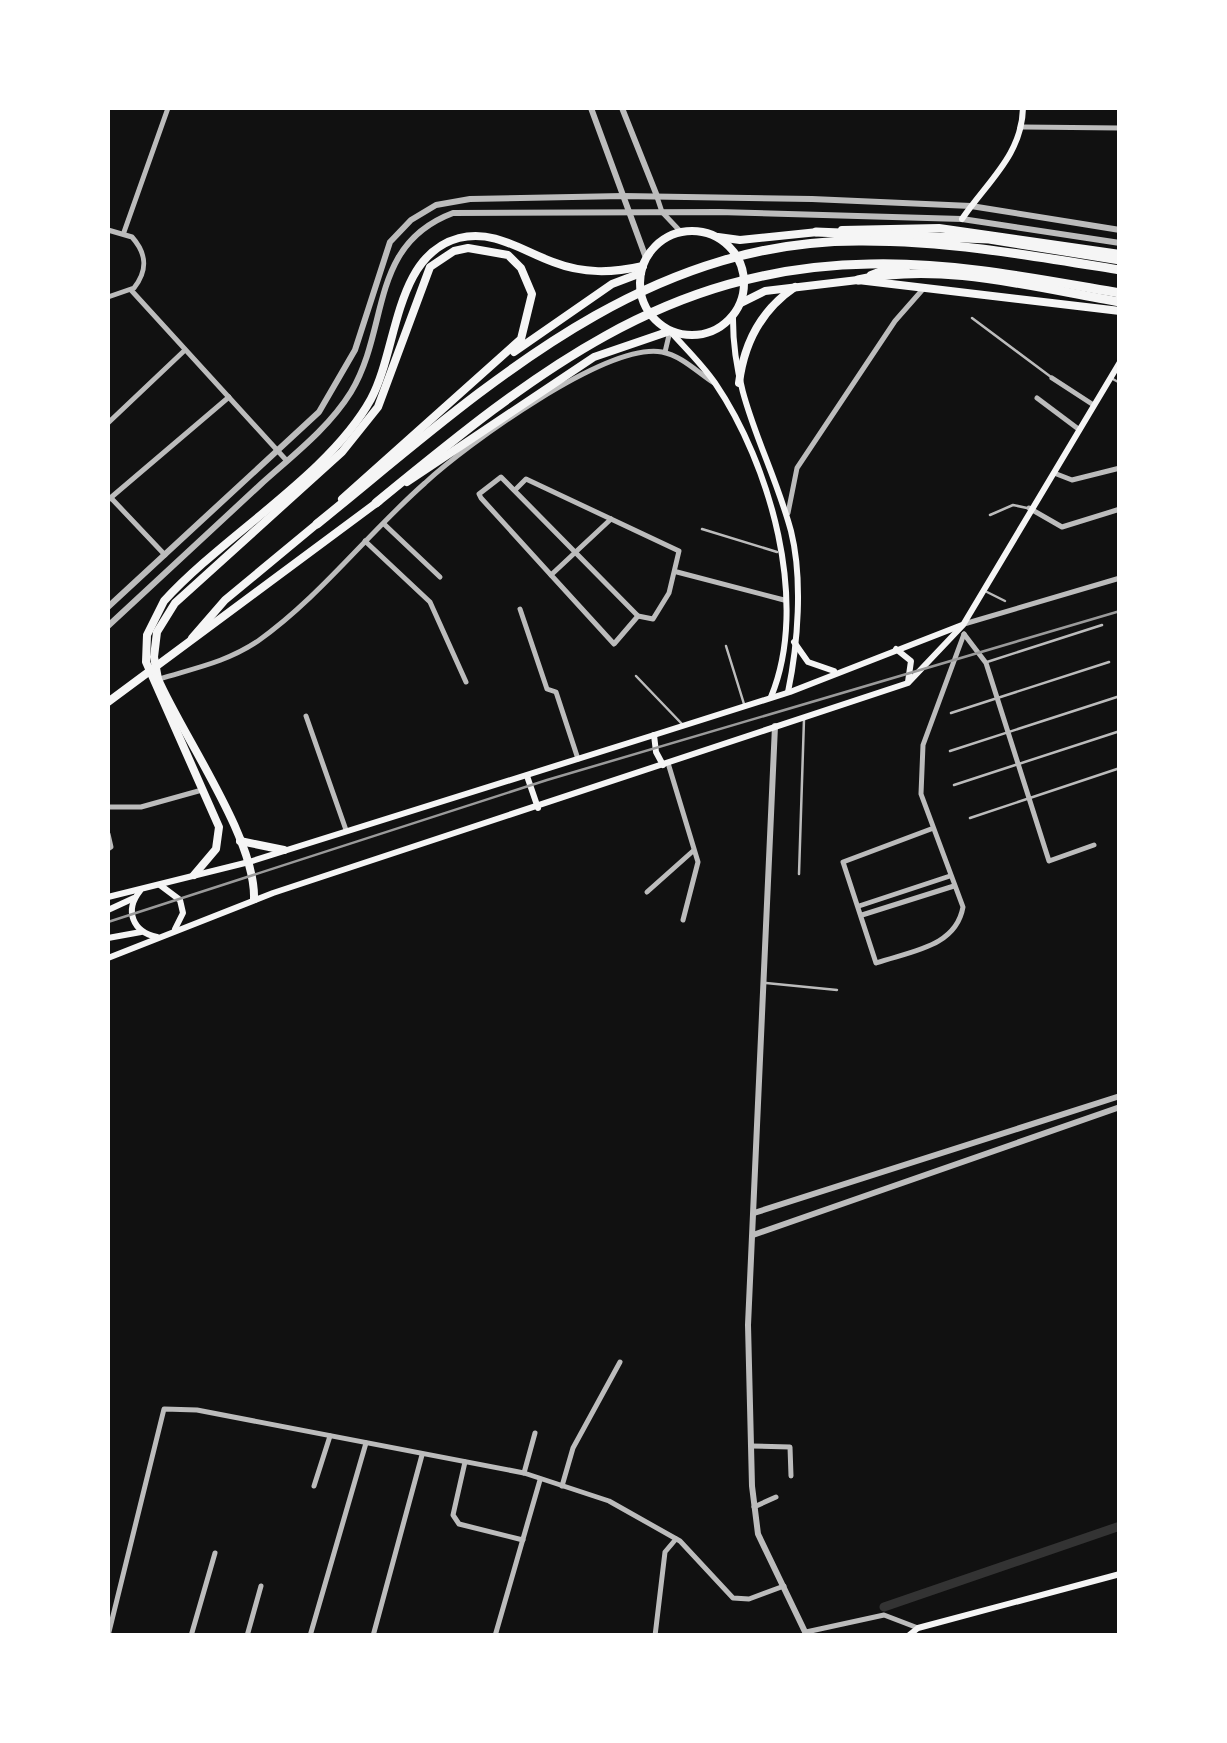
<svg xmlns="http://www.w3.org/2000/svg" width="1227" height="1743" viewBox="0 0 1227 1743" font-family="Manrope,sans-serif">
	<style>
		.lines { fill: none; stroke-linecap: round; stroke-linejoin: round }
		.canal { stroke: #333; stroke-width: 9 }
		.service { stroke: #bcbcbc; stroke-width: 2.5 }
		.minor { stroke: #bcbcbc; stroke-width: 5 }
		.tertiary { stroke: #bcbcbc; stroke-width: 6 }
		.secondary { stroke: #f5f5f5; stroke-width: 6 }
		.primary { stroke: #f5f5f5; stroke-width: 8 }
		.trunk { stroke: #f5f5f5; stroke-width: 8 }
		.motorway { stroke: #f5f5f5; stroke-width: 9 }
		.rail { stroke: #9a9a9a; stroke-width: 2.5 }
	</style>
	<rect width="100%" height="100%" fill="#111"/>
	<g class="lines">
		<polyline class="canal" points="884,1607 1120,1526"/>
		<g class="service">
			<polyline points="972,318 1051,377"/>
			<polyline points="1111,378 1120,383"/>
			<polyline points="990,515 1013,505 1027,508"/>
			<polyline points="702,529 777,552"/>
			<polyline points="987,592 1005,601"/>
			<polyline points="726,646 744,704"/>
			<polyline points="987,662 1102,625"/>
			<polyline points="636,676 682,724"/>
			<polyline points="951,713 1109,662"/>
			<polyline points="950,751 1120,696"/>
			<polyline points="954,785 1120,731"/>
			<polyline points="970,818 1120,768"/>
			<polyline points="799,874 804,719"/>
			<polyline points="766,983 837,990"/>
		</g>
		<g class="minor">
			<polyline points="1023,127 1120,128"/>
			<polyline points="657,197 662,212 680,231"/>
			<path d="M108,230L132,237C147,254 148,270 134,288L108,297"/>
			<polyline points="124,232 168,108"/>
			<polyline points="131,290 287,461"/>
			<polyline points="665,352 670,331"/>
			<polyline points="1052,378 1092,404"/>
			<polyline points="1037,398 1077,428"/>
			<polyline points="108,423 185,350"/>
			<polyline points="1054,473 1072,480 1120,468"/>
			<polyline points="516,489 526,479 679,551 669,593 653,619 638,616 501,477 479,494 481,498 551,575"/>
			<polyline points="112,499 165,555"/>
			<polyline points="108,500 229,397"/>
			<polyline points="1029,508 1062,527 1120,509"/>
			<polyline points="788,513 797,468 895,321 924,288"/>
			<polyline points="611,519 551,575 614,644 638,616"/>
			<polyline points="384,524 440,577"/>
			<polyline points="365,541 430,602 466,682"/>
			<polyline points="677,572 784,600"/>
			<polyline points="520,609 547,689 556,692 578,759"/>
			<polyline points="964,624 1120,578"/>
			<polyline points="964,634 986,663 1049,861 1094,845"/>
			<path d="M159,679C195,668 227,662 258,641C320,597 368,533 425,483C466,445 607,342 662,352C682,356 697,372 714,383"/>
			<polyline points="306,716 346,830"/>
			<polyline points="668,763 698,862 683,920"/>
			<polyline points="108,807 141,807 202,790"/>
			<path d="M931,829L843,862L876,963C911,951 956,947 963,907L921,794L923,745L964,634"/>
			<polyline points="108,834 111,847 108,849"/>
			<polyline points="647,892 693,851"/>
			<polyline points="859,906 950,876"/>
			<polyline points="862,915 954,886"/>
			<polyline points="751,1446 790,1447 791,1476"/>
			<polyline points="465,1462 453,1515 459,1524 523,1540"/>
			<polyline points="524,1473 535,1433"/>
			<polyline points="314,1486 330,1436"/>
			<polyline points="562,1486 573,1448 620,1362"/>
			<polyline points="754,1507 776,1497"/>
			<polyline points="806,1632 884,1615 918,1628"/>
			<polyline points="108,1636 164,1409 197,1410 524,1473 609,1501 680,1541 733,1598 749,1599 784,1586"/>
			<polyline points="191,1636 215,1553"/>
			<polyline points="247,1636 261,1586"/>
			<polyline points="310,1636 366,1443"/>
			<polyline points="373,1636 422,1455"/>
			<polyline points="495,1636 540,1480"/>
			<polyline points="655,1636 665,1552 676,1539"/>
		</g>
		<g class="tertiary">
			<polyline points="591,108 646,258"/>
			<polyline points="622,108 657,196"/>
			<polyline points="108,607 319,412 355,350 390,242 411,220 436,205 470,199 623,196 812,199 971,206 1120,230"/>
			<path d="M108,626C158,579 209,532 260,485C292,456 328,429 351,392C390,327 368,245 453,213L719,212L962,219L1120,243"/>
			<polyline points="775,726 748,1325 752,1486 758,1534 807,1636"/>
			<polyline points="754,1213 1120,1096"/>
			<polyline points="753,1235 1120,1107"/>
		</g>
		<g class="secondary">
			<path d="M962,219C987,182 1022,155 1023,108"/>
			<path d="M733,316C732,400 770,454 791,531C803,579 798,644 788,692"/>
			<path d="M670,331C685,348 702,364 715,383C770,464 810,603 771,697"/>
			<polyline points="794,642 808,662 834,671"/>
			<polyline points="896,649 911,661 908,682"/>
			<polyline points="654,735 656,752 663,765"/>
			<polyline points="527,776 538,808"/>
			<polyline points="160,885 180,900 183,913 175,929"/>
			<path d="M140,891C124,911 133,932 157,937"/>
			<polyline points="108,897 249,862 654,735 790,692 962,625"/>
			<polyline points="108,910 134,898"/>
			<polyline points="108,938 141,932"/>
			<polyline points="108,958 273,893 908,683 963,625 1120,362"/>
			<polyline points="908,1636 918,1628 1120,1574"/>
		</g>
		<g class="primary">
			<polyline points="842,230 939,228 1120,254"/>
			<circle cx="692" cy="283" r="52"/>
			<polyline points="718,237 740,240 818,232"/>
			<polyline points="871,275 884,270 906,271"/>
			<polyline points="741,303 765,291 858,280 1120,311"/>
			<path d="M739,383C744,343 761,310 795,287"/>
			<polyline points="240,841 284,850"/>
			<path d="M194,875L216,849L219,827L146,662L147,635L164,601C224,535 329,475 371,399C398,349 394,255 459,238C494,229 522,251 553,262C584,274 612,273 643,266"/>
		</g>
		<g class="trunk">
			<polyline points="514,352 612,284 641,273"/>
			<polyline points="407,482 594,357 670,331"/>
			<polyline points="192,638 225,600 318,523"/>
			<polyline points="108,702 379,501"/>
			<path d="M254,899C256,839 184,738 158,679L154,657L157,632L175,603L342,452L378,407L430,267L454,251L468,248L508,255L521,268L532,294L521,339L342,499"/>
		</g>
		<g class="motorway">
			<polyline points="816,232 989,239 1120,260"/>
			<path d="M858,280C940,261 1037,288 1120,302"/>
			<path d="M376,503C530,377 662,267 870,264C954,262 1038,279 1120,293"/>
			<path d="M317,524C480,392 639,239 863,241C950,241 1034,256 1120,270"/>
		</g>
		<polyline class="rail" points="108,922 547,780 1120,611"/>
	</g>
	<rect width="1227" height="1743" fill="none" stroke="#ffffff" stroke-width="220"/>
</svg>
